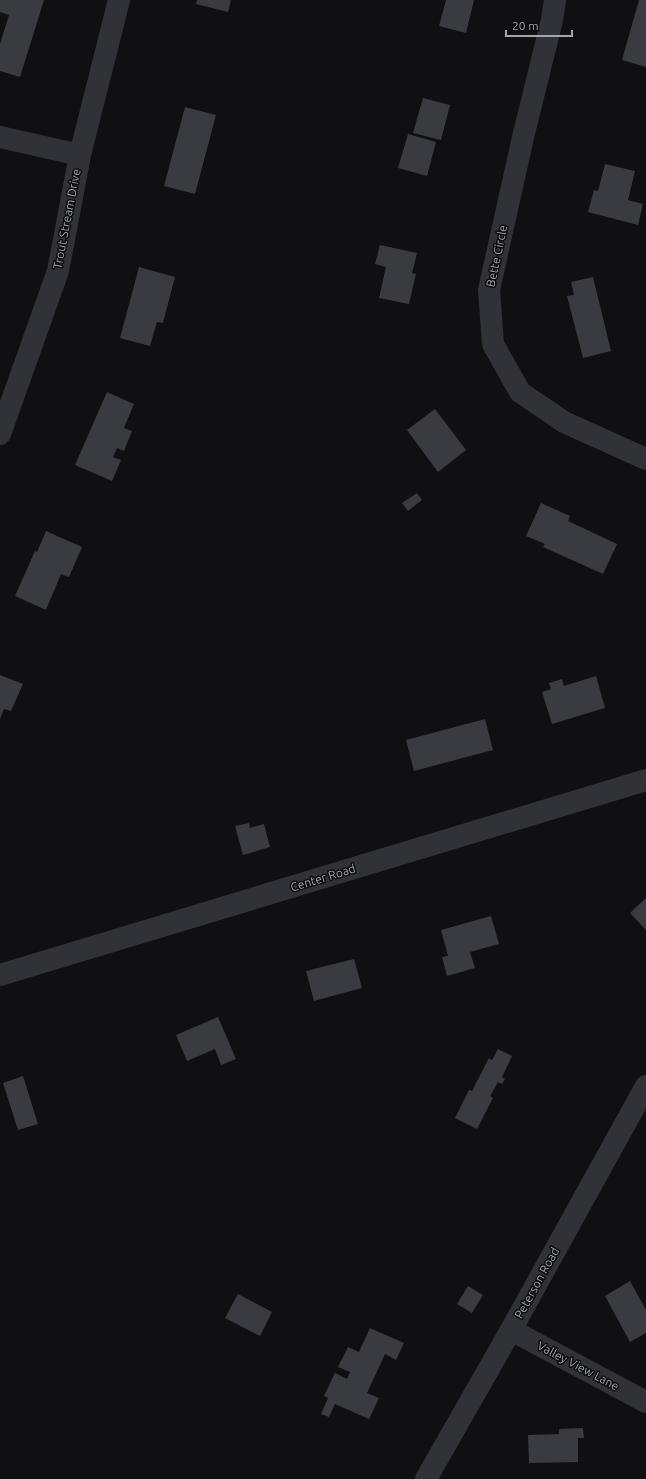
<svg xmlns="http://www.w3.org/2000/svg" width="646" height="1479" viewBox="0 0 646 1479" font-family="Ubuntu,sans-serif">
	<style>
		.building { fill: #3a3b40 }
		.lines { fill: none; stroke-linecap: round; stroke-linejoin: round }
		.minor { stroke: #313237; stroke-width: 22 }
		.tertiary { stroke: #313237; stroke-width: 22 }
		.labels { text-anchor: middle; stroke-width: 3; stroke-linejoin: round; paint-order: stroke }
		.street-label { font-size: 12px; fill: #a0a6b4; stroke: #0c0b0d }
	</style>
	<rect width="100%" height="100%" fill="#101012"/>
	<g class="building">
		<polygon points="0,0 44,0 20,77 0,71 0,44 9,15 0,12"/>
		<polygon points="197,0 231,0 228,12 196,4"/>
		<polygon points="446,0 474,0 466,33 439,26"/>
		<polygon points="639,0 646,0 646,67 622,60"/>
		<polygon points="423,98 450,105 441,140 413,133"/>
		<polygon points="185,107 216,115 195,194 164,186"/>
		<polygon points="408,134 436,142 427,176 398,168"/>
		<polygon points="605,164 635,171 628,200 643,204 638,225 588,212 594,190 598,191"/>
		<polygon points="380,245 417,253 412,273 416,274 409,304 379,298 386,267 375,264"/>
		<polygon points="139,267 175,277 163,323 157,322 150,346 120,338"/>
		<polygon points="593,277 611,351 583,358 567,296 574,295 571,282"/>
		<polygon points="107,392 134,404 124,428 132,431 124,451 117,448 113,457 121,460 112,481 75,465"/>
		<polygon points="435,409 466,450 438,472 407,430"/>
		<polygon points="417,493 422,500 408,511 402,503"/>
		<polygon points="541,503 570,516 568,521 617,544 603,574 543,547 545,544 526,536"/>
		<polygon points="46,531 82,547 69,577 61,574 46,610 15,596 35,551 37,552"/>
		<polygon points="0,675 23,684 11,711 4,709 0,719"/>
		<polygon points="596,676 605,708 552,724 542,692 551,689 549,683 562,679 564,686"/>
		<polygon points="485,719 493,750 414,771 406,740"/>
		<polygon points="249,823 250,828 264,824 270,847 243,855 235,826"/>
		<polygon points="646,898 646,930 630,913"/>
		<polygon points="491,916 499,944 470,952 475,968 447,976 442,957 448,956 441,930"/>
		<polygon points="354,959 362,988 314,1001 306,971"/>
		<polygon points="218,1017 236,1059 221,1065 215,1049 187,1061 176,1035"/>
		<polygon points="498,1049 512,1056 502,1077 505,1079 502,1084 498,1082 490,1096 493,1098 477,1129 455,1118 469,1090 472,1091 489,1058 492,1060"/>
		<polygon points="23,1076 38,1124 18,1130 3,1083"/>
		<polygon points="630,1281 646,1310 646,1333 630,1342 605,1296"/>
		<polygon points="468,1286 483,1295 472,1313 457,1304"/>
		<polygon points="238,1294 272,1312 260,1336 225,1318"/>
		<polygon points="370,1328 404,1343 396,1360 385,1354 367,1393 379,1398 369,1419 335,1404 329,1417 321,1414 328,1398 324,1396 335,1373 347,1379 350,1372 338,1367 348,1347 359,1352"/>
		<polygon points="583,1428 584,1438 578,1438 578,1462 529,1463 528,1435 559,1434 559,1429"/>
	</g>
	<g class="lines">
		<g class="minor">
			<polyline points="555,0 552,20 524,133 489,290 493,344 520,392 564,422 646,459"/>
			<polyline points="0,137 80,155"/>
			<polyline points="0,434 58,271 80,155 119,0"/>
			<polyline points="511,1330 646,1402"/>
			<polyline points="426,1479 511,1330 646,1086"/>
		</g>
		<polyline class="tertiary" points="0,975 646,780"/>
	</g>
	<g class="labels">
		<g class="street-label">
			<text transform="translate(67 219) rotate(-79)" y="4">Trout Stream Drive</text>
			<text transform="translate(497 256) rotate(-78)" y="4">Bette Circle</text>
			<text transform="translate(323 878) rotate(-17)" y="4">Center Road</text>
			<text transform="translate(537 1283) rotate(-61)" y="4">Peterson Road</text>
			<text transform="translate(578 1366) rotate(28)" y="4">Valley View Lane</text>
		</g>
	</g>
	<path d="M506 30v6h66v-6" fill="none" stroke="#a0a6b4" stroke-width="2"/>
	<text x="512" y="30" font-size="12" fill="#a0a6b4" stroke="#0c0b0d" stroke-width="3" paint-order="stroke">20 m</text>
</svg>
